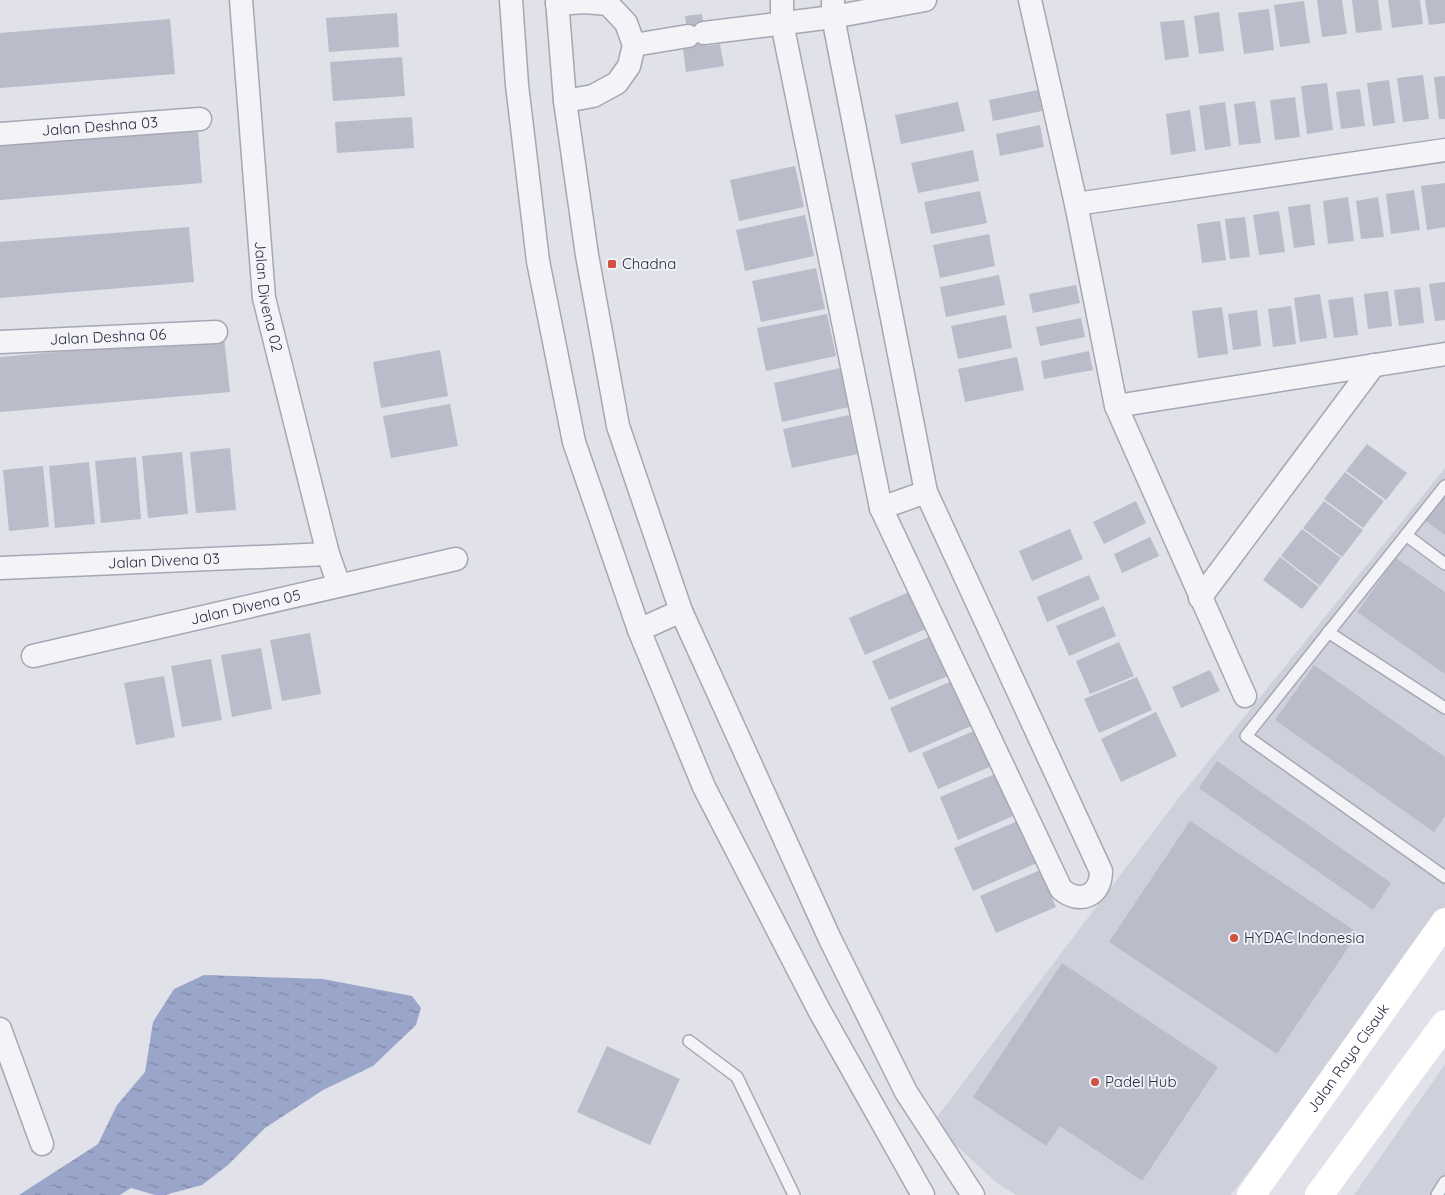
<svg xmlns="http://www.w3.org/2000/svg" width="1445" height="1195" viewBox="0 0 1445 1195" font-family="Quicksand,sans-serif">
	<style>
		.built { fill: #ced0db }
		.water { fill: url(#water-ripples) }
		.building { fill: #babcc9 }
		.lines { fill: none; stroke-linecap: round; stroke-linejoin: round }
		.lane-casing { stroke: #a5a7b3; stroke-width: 14 }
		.street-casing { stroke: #a5a7b3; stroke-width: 25 }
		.lane { stroke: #f3f3f8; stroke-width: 11 }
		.street { stroke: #f3f3f8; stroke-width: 22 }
		.secondary { stroke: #fff; stroke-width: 28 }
		.poi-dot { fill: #d15142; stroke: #f0f1f7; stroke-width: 2 }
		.labels { text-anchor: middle; stroke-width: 4; stroke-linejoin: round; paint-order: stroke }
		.street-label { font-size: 15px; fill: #282b41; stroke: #f0f1f7 }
		.poi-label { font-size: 15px; fill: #282b41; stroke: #f0f1f7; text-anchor: start }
	</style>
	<defs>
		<pattern id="water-ripples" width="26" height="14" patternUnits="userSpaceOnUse" patternTransform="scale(1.25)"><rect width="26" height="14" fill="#9aa5ca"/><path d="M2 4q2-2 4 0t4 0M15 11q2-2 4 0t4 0" fill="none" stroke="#7e87a6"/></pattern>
	</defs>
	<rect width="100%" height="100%" fill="#e0e1e9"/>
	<g class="built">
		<polygon points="1445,468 1445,910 1231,1195 1016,1195 997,1183 950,1140 937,1117 1178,799"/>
		<polygon points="1445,1064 1445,1195 1354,1195"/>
	</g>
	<polygon class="water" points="204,975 323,979 412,996 421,1008 416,1025 373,1066 323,1090 265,1128 228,1165 202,1185 165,1195 155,1195 131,1188 120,1195 19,1195 98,1144 117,1105 145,1072 153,1022 174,989"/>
	<g class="building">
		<polygon points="1317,0 1342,0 1347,34 1322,37"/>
		<polygon points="1352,0 1378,0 1382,30 1356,33"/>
		<polygon points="1388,0 1420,0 1423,24 1392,28"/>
		<polygon points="1425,0 1445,0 1445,23 1429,25"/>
		<polygon points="1304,1 1310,43 1280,47 1274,5"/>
		<polygon points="1269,9 1274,50 1244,54 1238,13"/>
		<polygon points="1219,12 1224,51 1199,54 1194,16"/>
		<polygon points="397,13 399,47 329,52 326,18"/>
		<polygon points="702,14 706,46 720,44 724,66 686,72 683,49 690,48 685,16"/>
		<polygon points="170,19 175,74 0,88 0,33"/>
		<polygon points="1184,20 1189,57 1165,60 1160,22"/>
		<polygon points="402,57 405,96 333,101 330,62"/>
		<polygon points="1423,75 1429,119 1403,122 1397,78"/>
		<polygon points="1445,76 1445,119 1439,119 1434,77"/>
		<polygon points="1389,80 1395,123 1373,126 1367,83"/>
		<polygon points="1327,83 1333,130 1307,134 1301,86"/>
		<polygon points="1360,89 1365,126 1341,129 1336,92"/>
		<polygon points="1038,90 1042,111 993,121 989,100"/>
		<polygon points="1295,97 1300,137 1275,140 1270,100"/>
		<polygon points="1255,101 1261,143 1239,145 1234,104"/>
		<polygon points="958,102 965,131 901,144 895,115"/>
		<polygon points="1225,102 1231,146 1205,150 1199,106"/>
		<polygon points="1190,110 1196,151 1171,155 1166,114"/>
		<polygon points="412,117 414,148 337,153 335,122"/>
		<polygon points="1040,125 1044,147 1000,156 996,134"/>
		<polygon points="198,129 202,183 0,200 0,144"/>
		<polygon points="973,150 979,181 918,193 911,163"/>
		<polygon points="795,166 804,207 739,221 730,180"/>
		<polygon points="1445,183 1445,227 1427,230 1421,186"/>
		<polygon points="1414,190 1420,230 1391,234 1386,194"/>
		<polygon points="980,191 987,223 931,234 924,202"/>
		<polygon points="1348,197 1354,241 1328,244 1323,201"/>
		<polygon points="1378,197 1384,237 1361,239 1356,201"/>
		<polygon points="1310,204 1315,245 1294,248 1288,207"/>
		<polygon points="1279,211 1285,252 1259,255 1253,215"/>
		<polygon points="805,215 814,256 745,271 736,230"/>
		<polygon points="1245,217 1250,257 1230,259 1225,219"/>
		<polygon points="1220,221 1226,260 1202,263 1197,224"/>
		<polygon points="189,227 194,282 0,298 0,242"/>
		<polygon points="989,234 995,266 940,278 933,245"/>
		<polygon points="816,268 825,309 761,322 752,281"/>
		<polygon points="999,275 1005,305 946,317 940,287"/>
		<polygon points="1445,282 1445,320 1435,321 1429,284"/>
		<polygon points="1076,285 1080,303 1033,313 1029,294"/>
		<polygon points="1420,287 1424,323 1399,326 1394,290"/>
		<polygon points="1388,291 1392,326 1368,329 1364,294"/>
		<polygon points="1320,294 1327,338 1300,342 1294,298"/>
		<polygon points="1353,297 1358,335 1334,338 1328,300"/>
		<polygon points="1291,306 1296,344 1273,347 1268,309"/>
		<polygon points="1222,307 1228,354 1198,358 1192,311"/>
		<polygon points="1257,310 1261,346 1233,350 1228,314"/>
		<polygon points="827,314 836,356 766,371 757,328"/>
		<polygon points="1006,315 1012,348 958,359 951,326"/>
		<polygon points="1081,318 1085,337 1040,346 1036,327"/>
		<polygon points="224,337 230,392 0,412 0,357"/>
		<polygon points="440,350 448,396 381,408 373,362"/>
		<polygon points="1089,351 1093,370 1044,379 1041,361"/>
		<polygon points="1017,357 1024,390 965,402 958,369"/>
		<polygon points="840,368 849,407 782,422 774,383"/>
		<polygon points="450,404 458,446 391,458 383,416"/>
		<polygon points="849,415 858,454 792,468 783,429"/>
		<polygon points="1367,444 1407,473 1386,500 1346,471"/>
		<polygon points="230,448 236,510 196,513 190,452"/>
		<polygon points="182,452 188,514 148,518 142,456"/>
		<polygon points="136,457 141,519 101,523 95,461"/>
		<polygon points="89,462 95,524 55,528 49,466"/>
		<polygon points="43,466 49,527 9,531 3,470"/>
		<polygon points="1345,472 1384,501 1363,528 1324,499"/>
		<polygon points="1445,495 1445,535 1426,521"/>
		<polygon points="1136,501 1146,523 1104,544 1093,522"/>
		<polygon points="1324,501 1363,530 1342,557 1303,528"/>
		<polygon points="1070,529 1083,559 1032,581 1019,551"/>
		<polygon points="1302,529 1341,558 1320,586 1281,556"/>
		<polygon points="1150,537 1159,556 1122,573 1114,554"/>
		<polygon points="1280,557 1319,587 1302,609 1263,580"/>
		<polygon points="1396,558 1445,592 1445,674 1357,612"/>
		<polygon points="1089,575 1100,599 1047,622 1037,597"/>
		<polygon points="909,592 926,629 865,655 849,618"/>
		<polygon points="1104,606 1116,636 1069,656 1056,626"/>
		<polygon points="310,633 321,694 282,701 270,640"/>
		<polygon points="931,636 948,676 889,700 872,661"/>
		<polygon points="1119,642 1134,676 1090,694 1076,661"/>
		<polygon points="261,648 272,709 232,717 221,655"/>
		<polygon points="211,659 222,720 182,727 171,666"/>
		<polygon points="1314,665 1445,757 1445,816 1434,832 1275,720"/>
		<polygon points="1210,670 1220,691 1181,708 1172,687"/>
		<polygon points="164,676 175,737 136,745 124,683"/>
		<polygon points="1137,677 1152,710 1099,733 1084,699"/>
		<polygon points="954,680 974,725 909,753 890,708"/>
		<polygon points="1156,712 1177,756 1121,782 1101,739"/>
		<polygon points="976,730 992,766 938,789 922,753"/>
		<polygon points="1217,761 1391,883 1373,910 1199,788"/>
		<polygon points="995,774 1013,816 958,840 940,797"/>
		<polygon points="1018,821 1037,863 973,891 954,848"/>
		<polygon points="1190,821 1358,933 1277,1054 1109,942"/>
		<polygon points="1040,870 1056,907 996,933 980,896"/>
		<polygon points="1062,963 1218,1067 1142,1181 1060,1126 1046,1146 973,1097"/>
		<polygon points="607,1046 680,1079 650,1145 577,1112"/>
	</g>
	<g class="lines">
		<defs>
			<g id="lane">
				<polyline points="1445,486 1246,736 1445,877"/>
				<polyline points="1406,535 1445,564"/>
				<polyline points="1328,632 1445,708"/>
				<polyline points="689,1041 737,1077 794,1195"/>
				<polyline points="1437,1195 1445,1182"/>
			</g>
			<g id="street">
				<path id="s1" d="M241,0L264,298L328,554L339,585"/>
				<polyline points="511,0 517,85 538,261 574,442 639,630 704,787 819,1010 923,1195"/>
				<polyline points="557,0 565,101 587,255 618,426 681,611 830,939 906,1092 973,1195"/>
				<path d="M782,0V23L881,508L1061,889C1080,905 1101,896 1101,871L926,492L833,17V0"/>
				<polyline points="1030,0 1076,204 1116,406 1245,696"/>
				<polyline points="557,4 585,2 608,4 626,23 634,45 629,66 617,83 593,96 565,101"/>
				<polyline points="704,33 833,17 925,0"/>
				<polyline points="634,45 688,36"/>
				<path id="s2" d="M0,134L200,119"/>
				<polyline points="1076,204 1445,150"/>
				<path id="s3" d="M0,342L216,332"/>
				<polyline points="1116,406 1445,354"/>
				<polyline points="881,508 926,492"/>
				<path id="s4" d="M0,568L328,554"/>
				<polyline points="1200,598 1374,365"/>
				<polyline points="639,630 681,611"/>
				<path id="s5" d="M33,656L456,559"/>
				<polyline points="0,1029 42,1144"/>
			</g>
		</defs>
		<use href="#lane" class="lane-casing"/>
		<use href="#street" class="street-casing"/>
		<use href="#lane" class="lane"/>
		<use href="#street" class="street"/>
		<g class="secondary">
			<path id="s6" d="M1251,1195L1445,922"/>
			<polyline points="1319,1195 1445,1024"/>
		</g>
	</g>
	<g class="poi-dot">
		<rect x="607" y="259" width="10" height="10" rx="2.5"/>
		<circle cx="1234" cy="938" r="5"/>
		<circle cx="1095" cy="1082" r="5"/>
	</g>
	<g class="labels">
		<g class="street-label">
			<text dy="5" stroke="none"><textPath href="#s2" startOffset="100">Jalan Deshna 03</textPath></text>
			<text dy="5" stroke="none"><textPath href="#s1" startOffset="298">Jalan Divena 02</textPath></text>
			<text dy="5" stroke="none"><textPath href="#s3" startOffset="108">Jalan Deshna 06</textPath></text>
			<text dy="5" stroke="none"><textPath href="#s4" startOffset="164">Jalan Divena 03</textPath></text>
			<text dy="5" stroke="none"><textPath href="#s5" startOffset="218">Jalan Divena 05</textPath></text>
			<text dy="5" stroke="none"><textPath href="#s6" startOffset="168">Jalan Raya Cisauk</textPath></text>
		</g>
		<g class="poi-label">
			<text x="622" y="269">Chadna</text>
			<text x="1244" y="943">HYDAC Indonesia</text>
			<text x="1105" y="1087">Padel Hub</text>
		</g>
	</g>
</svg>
